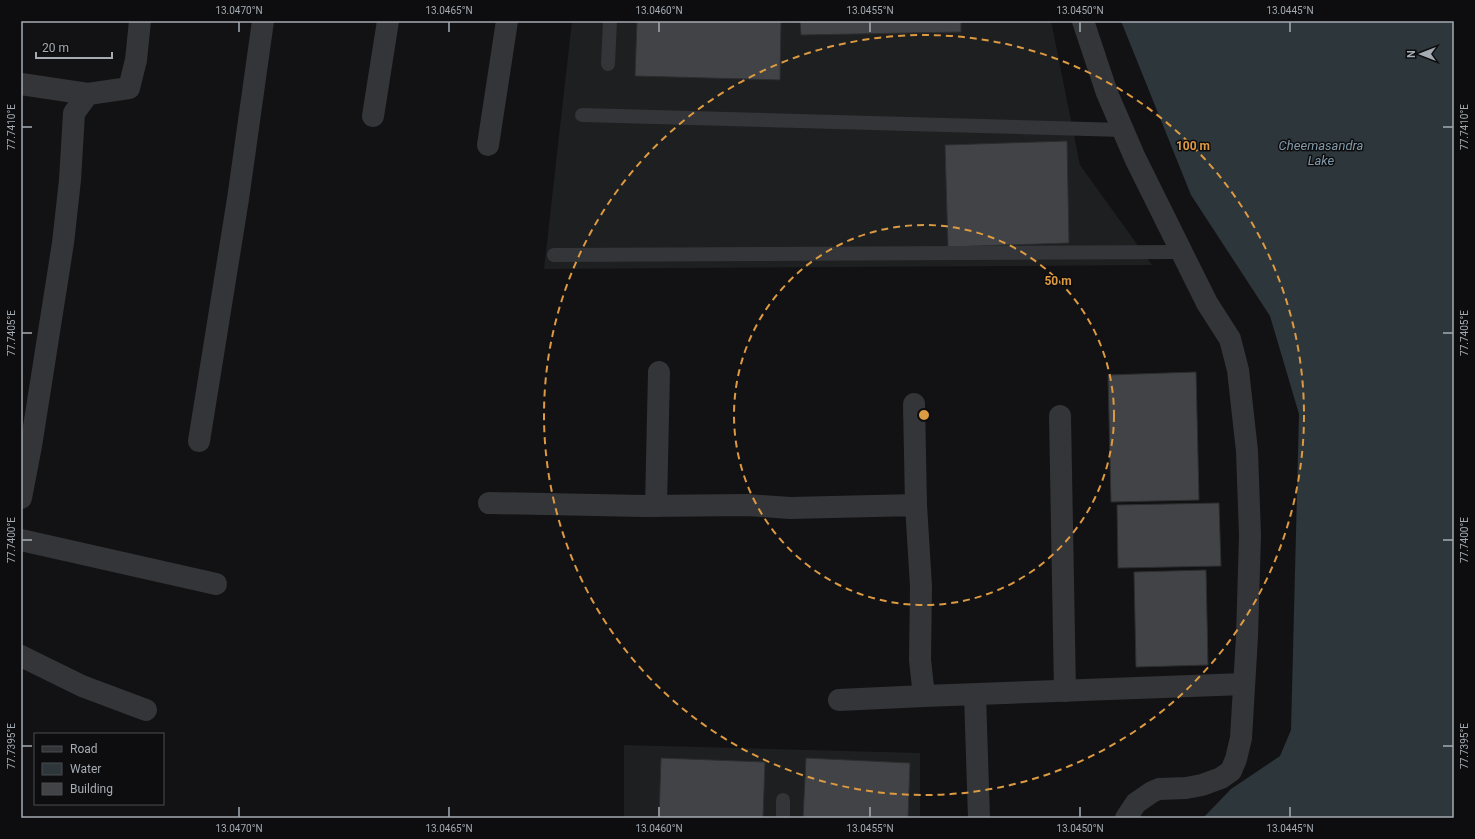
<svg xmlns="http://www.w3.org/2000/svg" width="1475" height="839" viewBox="0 0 1475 839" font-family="Roboto,sans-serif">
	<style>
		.built { fill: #1e1f20 }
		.water { fill: #2d363b }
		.building { fill: #414346; stroke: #2c2d2f }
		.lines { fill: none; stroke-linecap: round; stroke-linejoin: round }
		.lane { stroke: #343538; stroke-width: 14 }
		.street { stroke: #343538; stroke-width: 22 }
		.ticks { fill: none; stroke: #a5abb2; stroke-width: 1.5 }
		.ring { fill: none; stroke: #dc9a42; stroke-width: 2; stroke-dasharray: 7 5 }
		.labels { text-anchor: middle; stroke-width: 3; stroke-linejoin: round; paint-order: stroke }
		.water-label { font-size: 13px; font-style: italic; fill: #809aaa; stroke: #0d0d0f }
		.centre { fill: #dc9a42; stroke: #0d0d0f; stroke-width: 2 }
		.ring-label { font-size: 12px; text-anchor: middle; font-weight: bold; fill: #dc9a42; stroke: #0d0d0f; stroke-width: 3; stroke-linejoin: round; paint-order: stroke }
		.neatline { fill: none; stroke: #a5abb2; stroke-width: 1.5 }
		.ticks-label { font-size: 10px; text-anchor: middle; fill: #a5abb2 }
	</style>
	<rect width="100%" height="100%" fill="#121214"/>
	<g class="built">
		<polygon points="572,21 1051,21 1080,165 1152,265 544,269"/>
		<polygon points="624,745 920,753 920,818 624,818"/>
	</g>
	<polygon class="water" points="1121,21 1454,21 1454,818 1203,818 1231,789 1280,756 1291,730 1299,414 1270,316 1191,195"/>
	<g class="building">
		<polygon points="637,21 781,21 780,80 635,76"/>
		<polygon points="800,21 961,21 961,32 801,35"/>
		<polygon points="1067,141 1069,243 948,247 945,145"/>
		<polygon points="1196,372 1199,500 1111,502 1108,375"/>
		<polygon points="1219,503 1221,566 1118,568 1117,505"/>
		<polygon points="1206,570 1208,665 1136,667 1134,572"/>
		<polygon points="661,758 765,762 763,818 659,818"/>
		<polygon points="806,758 910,763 908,818 803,818"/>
	</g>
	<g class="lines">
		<g class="lane">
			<polyline points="608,64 610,21"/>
			<polyline points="582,115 1123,130"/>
			<polyline points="554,255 1182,252"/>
			<polyline points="783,818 783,800"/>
		</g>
		<g class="street">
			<polyline points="1083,21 1107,93 1135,158 1207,303 1230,339 1238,370 1247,451 1250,535 1247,637 1241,738 1236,759 1231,771 1221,778 1202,785 1186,788 1159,789 1152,792 1136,803 1126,818"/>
			<polyline points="21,84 88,94"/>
			<polyline points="373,116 388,21"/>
			<polyline points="488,145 507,21"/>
			<polyline points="914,404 916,505"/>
			<polyline points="1060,416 1065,691"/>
			<polyline points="199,441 238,199 263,21"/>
			<polyline points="21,498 31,446 63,243 70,180 74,113 88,94 129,88 136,60 140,21"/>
			<polyline points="489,503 644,506 747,505 790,508 916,505 921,586 920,660 924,696 1244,684"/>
			<polyline points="656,506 659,372"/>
			<polyline points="21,540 216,584"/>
			<polyline points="21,656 82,686 146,710"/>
			<polyline points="975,695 979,818"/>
			<polyline points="839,700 924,696"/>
		</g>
	</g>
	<path class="ticks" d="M239,22V32M449,22V32M659,22V32M870,22V32M1080,22V32M1290,22V32M22,127H32M1443,127H1453M22,333H32M1443,333H1453M22,540H32M1443,540H1453M22,746H32M1443,746H1453M239,807V817M449,807V817M659,807V817M870,807V817M1080,807V817M1290,807V817"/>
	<g class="ring">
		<circle cx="924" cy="415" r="190"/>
		<circle cx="924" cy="415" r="380"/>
	</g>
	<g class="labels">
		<g class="water-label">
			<text x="1321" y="150">Cheemasandra<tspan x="1321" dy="15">Lake</tspan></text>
		</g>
	</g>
	<circle cx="924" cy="415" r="6" class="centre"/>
	<g class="ring-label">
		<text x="1193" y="150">100 m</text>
		<text x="1058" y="285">50 m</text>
	</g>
	<rect width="1475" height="839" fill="none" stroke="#0d0d0f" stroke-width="44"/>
	<rect x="34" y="733" width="130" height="72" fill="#0d0d0f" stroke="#4a4c50"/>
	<rect x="42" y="746" width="20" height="6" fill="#343538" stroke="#4a4c50"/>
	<text x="70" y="753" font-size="12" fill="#a5abb2">Road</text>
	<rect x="42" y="763" width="20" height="12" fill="#2d363b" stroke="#4a4c50"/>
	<text x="70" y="773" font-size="12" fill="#a5abb2">Water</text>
	<rect x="42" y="783" width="20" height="12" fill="#414346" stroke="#4a4c50"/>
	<text x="70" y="793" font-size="12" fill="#a5abb2">Building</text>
	<g transform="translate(1421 54) rotate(270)" stroke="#0d0d0f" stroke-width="3" paint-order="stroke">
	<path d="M0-3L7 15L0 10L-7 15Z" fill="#a5abb2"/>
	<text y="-6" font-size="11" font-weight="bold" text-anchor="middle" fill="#a5abb2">N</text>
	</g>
	<path d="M36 52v6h76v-6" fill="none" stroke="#a5abb2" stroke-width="2"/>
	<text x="42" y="52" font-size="12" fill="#a5abb2" stroke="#0d0d0f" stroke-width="3" paint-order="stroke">20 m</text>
	<rect x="22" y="22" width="1431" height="795" class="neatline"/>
	<g class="ticks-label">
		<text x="239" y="14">13.0470°N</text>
		<text x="449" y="14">13.0465°N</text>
		<text x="659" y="14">13.0460°N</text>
		<text x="870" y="14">13.0455°N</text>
		<text x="1080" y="14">13.0450°N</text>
		<text x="1290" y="14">13.0445°N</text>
		<text transform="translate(1464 127) rotate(-90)" y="4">77.7410°E</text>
		<text transform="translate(11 127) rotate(-90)" y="4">77.7410°E</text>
		<text transform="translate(1464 333) rotate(-90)" y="4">77.7405°E</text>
		<text transform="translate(11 333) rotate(-90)" y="4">77.7405°E</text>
		<text transform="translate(1464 540) rotate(-90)" y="4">77.7400°E</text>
		<text transform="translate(11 540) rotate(-90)" y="4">77.7400°E</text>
		<text transform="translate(1464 746) rotate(-90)" y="4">77.7395°E</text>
		<text transform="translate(11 746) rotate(-90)" y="4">77.7395°E</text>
		<text x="239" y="832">13.0470°N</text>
		<text x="449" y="832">13.0465°N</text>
		<text x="659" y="832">13.0460°N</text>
		<text x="870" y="832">13.0455°N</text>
		<text x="1080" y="832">13.0450°N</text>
		<text x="1290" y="832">13.0445°N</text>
	</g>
</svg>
